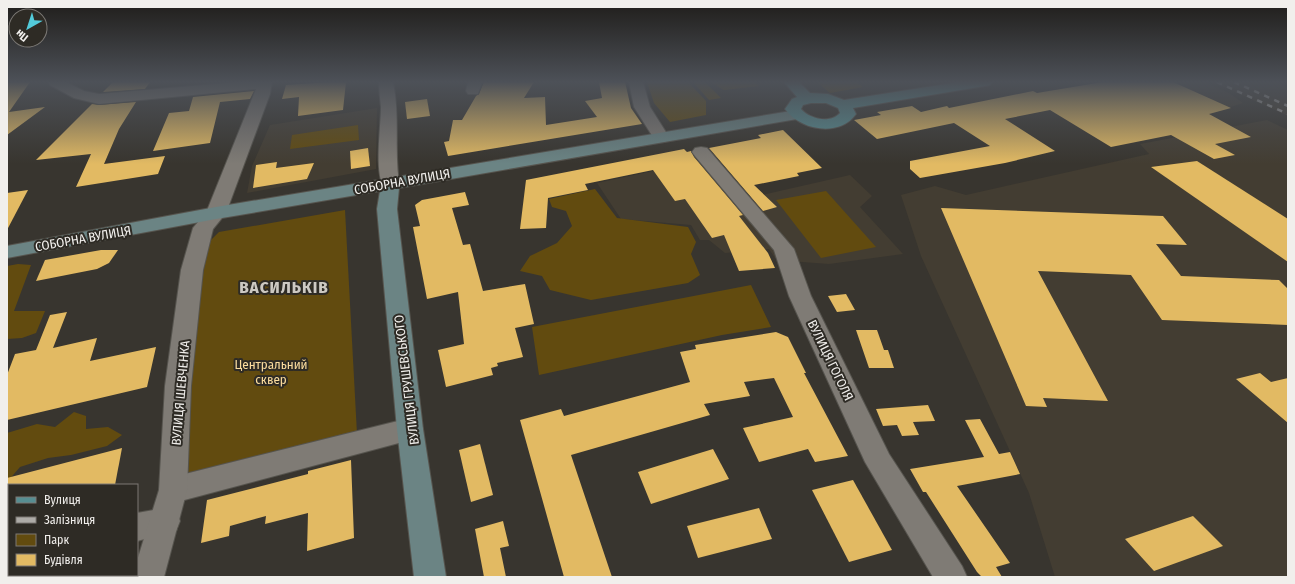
<svg xmlns="http://www.w3.org/2000/svg" width="1295" height="584" viewBox="0 0 1295 584" font-family="'Fira Sans Condensed',sans-serif">
	<style>
		.built { fill: #433d32 }
		.green { fill: #624b0f }
		.building { fill: #e2ba63 }
		.lines { fill: none; stroke-linecap: round; stroke-linejoin: round }
		.minor-casing { stroke: #56544e; stroke-width: 2 }
		.tertiary-casing { stroke: #56544e; stroke-width: 2 }
		.secondary-casing { stroke: #56544e; stroke-width: 2 }
		.primary-casing { stroke: #56544e; stroke-width: 2 }
		.minor { fill: #7f7b75; fill-rule: evenodd }
		.tertiary { fill: #7f7b75; fill-rule: evenodd }
		.secondary { fill: #6b8484; fill-rule: evenodd }
		.primary { fill: #578e92; fill-rule: evenodd }
		.rail { stroke: #adaba7; stroke-width: 2.5; stroke-dasharray: 5.5 5.5; stroke-linecap: butt }
		.labels { text-anchor: middle; stroke-width: 4; stroke-linejoin: round; paint-order: stroke }
		.street-label { font-size: 13px; fill: #f1efec; stroke: #2e2b25 }
		.park-label { font-size: 13px; fill: #fbdc9d; stroke: #2e2b25 }
		.district-label { font-size: 17px; font-weight: bold; letter-spacing: 1px; fill: #cdc9c2; stroke: #2e2b25 }
	</style>
	<rect width="100%" height="100%" fill="#38352f"/>
	<g class="built">
		<polygon points="1157,82 1205,82 1229,93 1243,103 1215,112 1205,112 1220,120 1208,122"/>
		<polygon points="1213,82 1275,82 1288,87 1288,116"/>
		<polygon points="377,108 376,169 247,193 252,166 270,125"/>
		<polygon points="1267,120 1288,130 1288,577 1055,577 1029,493 921,256 901,195 935,186 966,195 1149,154 1140,144"/>
		<polygon points="700,161 735,201 850,175 872,196 860,207 903,254 829,264 789,261 775,258 769,249 725,253 709,240 700,240 691,225 621,219 597,183"/>
	</g>
	<g class="green">
		<polygon points="647,82 688,82 706,101 706,115 670,122 654,103"/>
		<polygon points="693,82 705,82 721,98 709,100"/>
		<polygon points="710,82 754,82 759,86 724,90"/>
		<polygon points="817,82 856,82 863,87 830,93"/>
		<polygon points="358,125 359,140 290,149 292,135"/>
		<polygon points="595,189 617,218 688,227 696,242 691,254 700,275 688,283 591,300 550,290 542,276 520,271 530,256 557,243 572,226 566,211 552,207 549,199"/>
		<polygon points="826,191 876,247 821,258 776,200"/>
		<polygon points="345,210 357,434 195,477 183,471 192,334 209,242 219,232"/>
		<polygon points="18,264 31,265 14,311 45,311 36,333 22,338 7,339 7,266"/>
		<polygon points="751,285 771,327 722,335 539,375 532,327"/>
		<polygon points="74,412 86,416 86,429 108,427 122,435 107,446 71,455 48,458 20,467 7,482 7,433 37,424 55,427"/>
	</g>
	<g class="building">
		<polygon points="14,82 30,82 9,112 45,107 7,135 7,83"/>
		<polygon points="113,82 150,82 145,89 103,92"/>
		<polygon points="331,82 346,82 343,110 298,116 299,97 282,99 286,85"/>
		<polygon points="484,82 534,82 524,98 545,97 546,125 597,117 585,101 602,98 599,82 625,82 631,108 642,124 448,156 444,142 449,141 453,120 462,120 476,96 479,94"/>
		<polygon points="1103,82 1173,82 1231,108 1209,114 1251,137 1215,144 1235,155 1214,159 1171,135 1111,147 1050,110 1005,119 1055,151 1005,163 920,178 910,169 910,161 990,146 954,123 877,139 854,120 881,115 877,112 912,106 921,112 947,106 949,108 1033,91 1037,93"/>
		<polygon points="254,91 250,99 220,102 210,143 153,151 169,113 189,111 193,97"/>
		<polygon points="427,99 430,116 407,119 405,102"/>
		<polygon points="136,102 119,129 104,164 165,156 158,174 76,187 91,154 36,160 92,104 99,105"/>
		<polygon points="783,130 822,168 797,173 799,176 754,185 777,207 763,211 709,148 761,138 758,135"/>
		<polygon points="368,148 370,166 351,169 350,151"/>
		<polygon points="684,149 687,152 691,151 694,157 743,215 739,216 768,253 775,268 739,271 724,235 712,238 685,199 675,201 653,170 585,184 588,190 548,198 546,228 520,229 526,180"/>
		<polygon points="1197,161 1288,219 1288,262 1151,167"/>
		<polygon points="277,162 276,168 314,163 307,179 253,188 256,165"/>
		<polygon points="28,190 7,230 7,193"/>
		<polygon points="465,192 469,205 452,208 463,245 470,244 483,291 525,284 534,324 515,328 523,357 497,363 498,366 491,368 493,375 446,387 438,350 464,344 458,292 427,299 413,227 420,226 415,205 422,200"/>
		<polygon points="941,208 1163,216 1187,245 1156,244 1181,276 1279,280 1288,289 1288,325 1162,320 1131,275 1038,271 1108,401 1043,398 1047,407 1026,406"/>
		<polygon points="101,250 118,250 109,263 97,269 36,281 45,260"/>
		<polygon points="846,294 855,310 837,312 828,296"/>
		<polygon points="67,312 53,348 97,338 90,361 156,347 147,387 7,420 7,375 15,354 36,350 50,315"/>
		<polygon points="856,330 877,330 884,350 888,350 894,368 869,368"/>
		<polygon points="776,332 788,337 806,373 804,373 848,456 815,462 808,449 759,462 743,428 793,417 774,378 744,382 750,396 704,404 710,415 571,455 612,577 564,577 520,420 561,409 564,416 690,382 680,352 696,349 695,345"/>
		<polygon points="1260,373 1271,382 1288,378 1288,423 1236,379"/>
		<polygon points="928,405 935,421 913,422 919,435 902,436 897,425 883,426 876,409"/>
		<polygon points="980,419 999,454 1010,452 1020,474 957,486 1010,563 996,567 1002,577 982,577 977,572 926,492 923,492 910,469 984,457 965,420"/>
		<polygon points="480,444 493,495 471,502 459,450"/>
		<polygon points="122,448 115,485 7,485 7,478"/>
		<polygon points="713,449 729,479 651,504 638,472"/>
		<polygon points="351,460 354,538 307,551 308,513 265,524 266,516 230,526 229,536 201,543 207,500 308,474 308,471"/>
		<polygon points="853,480 892,550 849,562 812,490"/>
		<polygon points="759,508 772,539 698,558 687,526"/>
		<polygon points="1193,516 1223,546 1154,571 1125,539"/>
		<polygon points="503,521 509,546 500,548 506,577 484,577 475,529"/>
	</g>
	<g class="lines">
		<defs>
			<g id="minor">
				<polygon points="48,82 66,82 84,91 99,94 239,82 272,82 270,94 226,213 223,217 216,219 209,217 206,213 256,89 99,104 74,98 50,85"/>
				<path d="M379,82H393C400,115 394,149 399,183L396,187L390,188L384,187C374,173 381,125 381,107C380,98 379,90 379,82Z"/>
				<polygon points="468,82 482,82 478,94 468,94 466,91"/>
				<polygon points="629,82 643,82 650,107 669,137 667,141 661,142 655,141 653,137 634,107"/>
				<polygon points="701,147 707,148 794,249 811,296 889,454 962,566 967,577 933,577 865,462 789,296 774,250 695,156 692,152 695,148"/>
				<polygon points="410,418 419,421 423,429 419,437 410,440 173,503 163,499 159,490 163,481 173,477"/>
				<polygon points="165,508 176,511 180,521 176,531 137,541 137,513"/>
				<polygon points="9,546 9,575 12,575 7,577 7,547"/>
			</g>
			<polygon id="tertiary" points="216,207 223,209 226,213 213,229 203,270 191,386 187,490 164,577 132,577 133,575 137,575 137,561 159,490 165,386 181,270 193,228 209,209"/>
			<polygon id="secondary" points="797,110 803,112 805,115 803,118 399,188 397,209 423,429 446,577 414,577 397,429 377,209 380,191 216,219 7,258 7,246 216,207"/>
			<path id="primary" d="M784,82H799L810,93L828,94L844,100L959,82H992L990,85L985,86L853,108L856,114C839,138 800,130 785,109L792,99L797,97ZM811,103H826L838,108L840,113C830,124 810,119 801,109L803,105Z"/>
		</defs>
		<use href="#minor" class="minor-casing"/>
		<use href="#tertiary" class="tertiary-casing"/>
		<use href="#secondary" class="secondary-casing"/>
		<use href="#primary" class="primary-casing"/>
		<use href="#minor" class="minor"/>
		<use href="#tertiary" class="tertiary"/>
		<use href="#secondary" class="secondary"/>
		<use href="#primary" class="primary"/>
		<g class="rail">
			<polyline points="1217,82 1288,114"/>
			<polyline points="1234,82 1288,106"/>
		</g>
	</g>
	<linearGradient id="sky" x2="0" y2="1"><stop stop-color="#1f1d1a"/><stop offset="0.5" stop-color="#4d5158"/><stop offset="1" stop-color="#4d5158" stop-opacity="0"/></linearGradient>
	<rect width="1295" height="164" fill="url(#sky)"/>
	<g class="labels">
		<g class="street-label">
			<text transform="translate(402 181) rotate(-10)" y="5">СОБОРНА ВУЛИЦЯ</text>
			<text transform="translate(83 238) rotate(-10)" y="5">СОБОРНА ВУЛИЦЯ</text>
			<text transform="translate(831 360) rotate(64)" y="5">ВУЛИЦЯ ГОГОЛЯ</text>
			<text transform="translate(406 380) rotate(-97)" y="5">ВУЛИЦЯ ГРУШЕВСЬКОГО</text>
			<text transform="translate(180 393) rotate(-85)" y="5">ВУЛИЦЯ ШЕВЧЕНКА</text>
		</g>
		<g class="park-label">
			<text x="271" y="369">Центральний<tspan x="271" dy="15">сквер</tspan></text>
		</g>
		<g class="district-label">
			<text x="284" y="293">ВАСИЛЬКІВ</text>
		</g>
	</g>
	<rect width="1295" height="584" fill="none" stroke="#f1efec" stroke-width="16"/>
	<rect x="8" y="484" width="130" height="92" fill="#2e2b25" stroke="#7c7975"/>
	<rect x="16" y="497" width="20" height="6" fill="#578e92" stroke="#7c7975"/>
	<text x="44" y="504" font-size="12" fill="#f1efec">Вулиця</text>
	<rect x="16" y="517" width="20" height="6" fill="#adaba7" stroke="#7c7975"/>
	<text x="44" y="524" font-size="12" fill="#f1efec">Залізниця</text>
	<rect x="16" y="534" width="20" height="12" fill="#624b0f" stroke="#7c7975"/>
	<text x="44" y="544" font-size="12" fill="#f1efec">Парк</text>
	<rect x="16" y="554" width="20" height="12" fill="#e2ba63" stroke="#7c7975"/>
	<text x="44" y="564" font-size="12" fill="#f1efec">Будівля</text>
	<g transform="translate(28 28) rotate(219)"><circle r="19" fill="#2e2b25" stroke="#7c7975"/>
	<path d="M0-3L7 15L0 10L-7 15Z" fill="#53cbda"/>
	<text y="-6" font-size="11" font-weight="bold" text-anchor="middle" fill="#f1efec">Пн</text>
	</g>
</svg>
